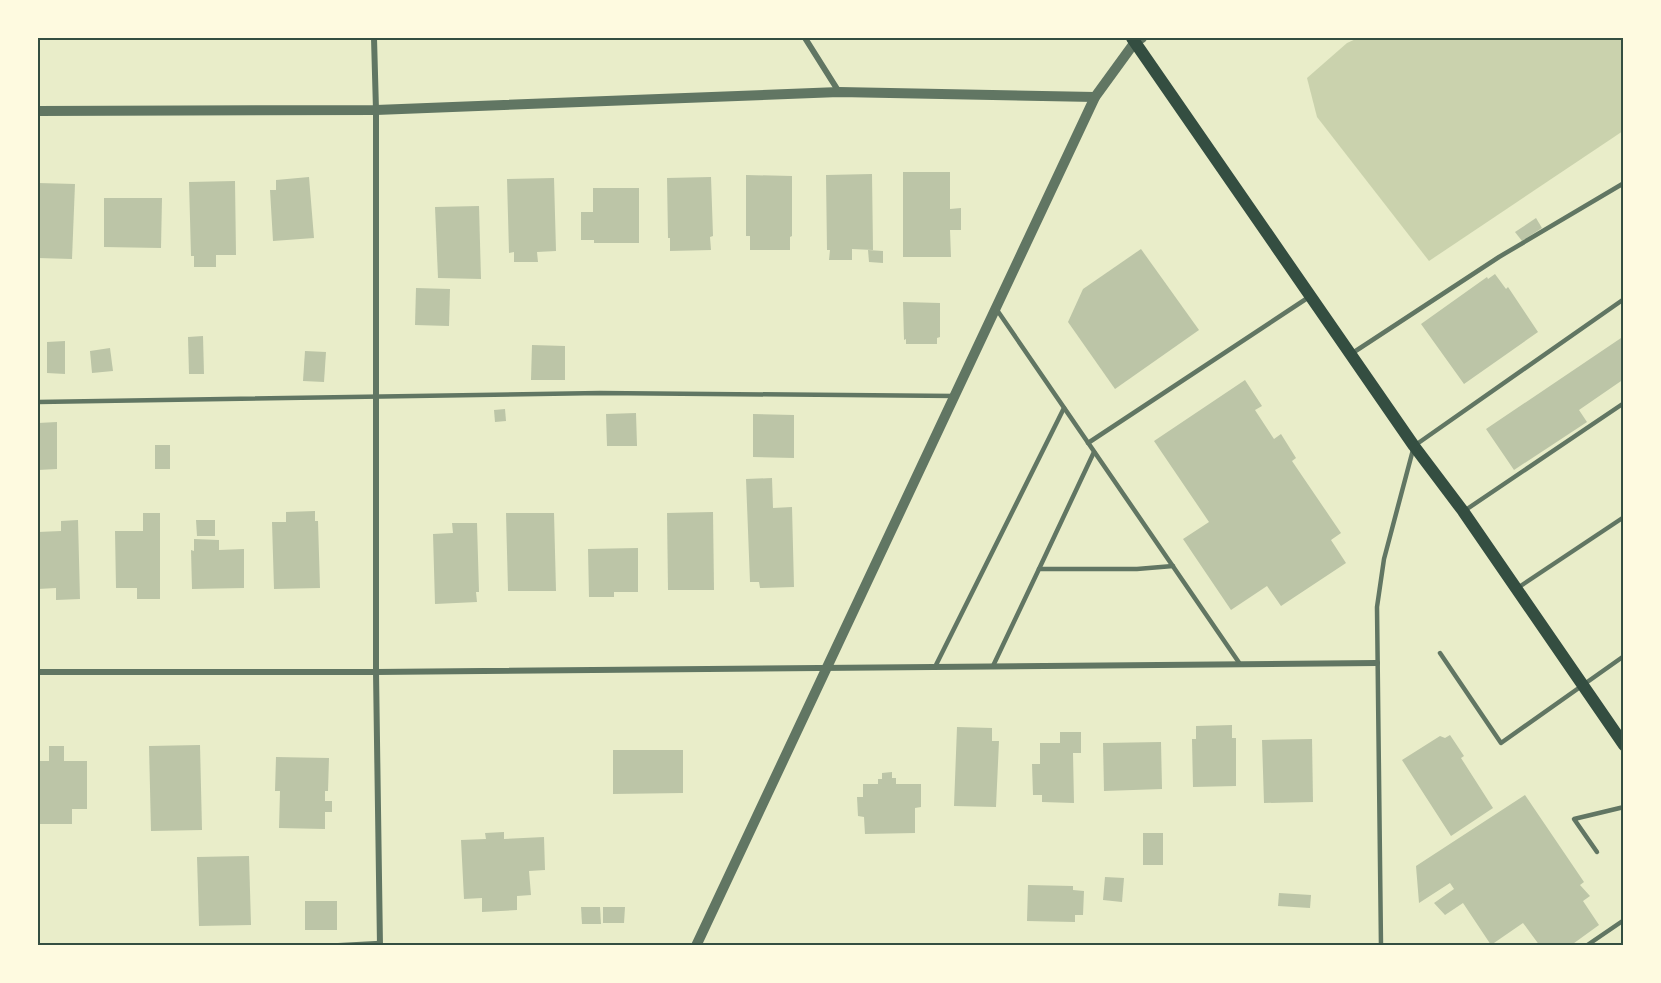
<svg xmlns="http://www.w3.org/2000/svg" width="1661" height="983" viewBox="0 0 1661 983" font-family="'Public Sans',sans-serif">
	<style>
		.green { fill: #cad2ad }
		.building { fill: #bcc5a7 }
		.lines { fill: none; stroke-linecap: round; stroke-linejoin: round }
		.service { stroke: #617663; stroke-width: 4.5 }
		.minor { stroke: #617663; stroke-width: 6 }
		.tertiary { stroke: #617663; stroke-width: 10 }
		.secondary { stroke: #344e41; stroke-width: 12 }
		.neatline { fill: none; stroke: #344e41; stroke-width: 2 }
	</style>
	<rect width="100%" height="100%" fill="#e9edc9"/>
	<polygon class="green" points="1358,38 1623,38 1623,131 1429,261 1317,117 1307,78 1347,43"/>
	<g class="building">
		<polygon points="903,172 950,172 950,209 961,208 961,230 950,230 951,257 903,257"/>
		<polygon points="872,174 873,250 852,249 852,260 829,260 830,250 827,250 826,175"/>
		<polygon points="746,175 792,176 792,236 790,237 790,250 750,250 750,236 746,236"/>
		<polygon points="309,177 314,238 273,241 270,190 276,190 276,180"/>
		<polygon points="711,177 713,236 710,237 711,250 670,251 670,238 668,238 667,178"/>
		<polygon points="554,178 556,251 537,252 538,262 514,262 514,252 509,253 507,179"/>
		<polygon points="235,181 236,255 216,255 216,267 194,267 194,256 191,256 189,182"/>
		<polygon points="38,183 75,184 72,259 38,258"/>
		<polygon points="593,188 639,188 639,243 594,243 594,240 581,240 581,212 593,212"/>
		<polygon points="104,198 162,198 161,248 104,247"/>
		<polygon points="479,206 481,279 438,278 435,207"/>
		<polygon points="1536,218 1542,228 1522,241 1515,232"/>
		<polygon points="1141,249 1199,330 1115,389 1068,322 1083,289"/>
		<polygon points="868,250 883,251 883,263 869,262"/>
		<polygon points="1495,274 1506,289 1508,287 1538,332 1464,384 1421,324 1487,277 1488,279"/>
		<polygon points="416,288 450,289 449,326 415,325"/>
		<polygon points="903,302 940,303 940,337 937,338 937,344 906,344 906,339 904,340"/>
		<polygon points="203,336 204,374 189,374 188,337"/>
		<polygon points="1624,336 1624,379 1579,410 1587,422 1514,470 1486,429"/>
		<polygon points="65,341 65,374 47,373 47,342"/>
		<polygon points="532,345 565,346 565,380 531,380"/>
		<polygon points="110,348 113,371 92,373 90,351"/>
		<polygon points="305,351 326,352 324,382 303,381"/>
		<polygon points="1245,380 1262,406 1255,410 1274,439 1281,434 1296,458 1292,461 1341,533 1331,540 1346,563 1281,606 1267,586 1231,610 1183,539 1209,522 1154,441"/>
		<polygon points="505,409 506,421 495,422 494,410"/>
		<polygon points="636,413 637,446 607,446 606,414"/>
		<polygon points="753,414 794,415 794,458 753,457"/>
		<polygon points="57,422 57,469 38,470 38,423"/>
		<rect x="155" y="445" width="15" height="24"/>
		<polygon points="772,478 773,508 792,507 794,587 760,588 759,582 750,582 746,479"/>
		<polygon points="315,511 315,521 318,521 320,588 274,589 272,522 286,522 286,512"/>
		<polygon points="713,512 714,590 668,590 667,513"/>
		<polygon points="143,513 160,513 160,599 137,599 137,588 116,588 115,531 143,531"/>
		<polygon points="506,513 554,513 556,591 508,591"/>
		<polygon points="78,520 80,599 56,600 56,588 38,589 38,532 61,531 61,521"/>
		<polygon points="196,520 215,520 215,536 197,536"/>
		<polygon points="452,523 477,523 479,592 476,592 477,602 435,604 433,534 453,533"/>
		<polygon points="194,539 219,540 219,550 244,549 244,588 192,589 191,550 194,551"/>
		<polygon points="638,548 638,592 614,592 614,597 589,597 588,549"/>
		<polygon points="1232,725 1232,738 1236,738 1236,786 1193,787 1192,739 1196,739 1196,726"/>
		<polygon points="957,727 992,728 992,741 999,741 996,807 954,806"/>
		<polygon points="1060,732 1081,732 1081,753 1073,753 1074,803 1042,802 1042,795 1033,795 1032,764 1040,764 1040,743 1060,743"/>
		<polygon points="1450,735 1464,756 1461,758 1493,808 1451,836 1402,760 1440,736 1445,738"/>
		<polygon points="1312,739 1313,802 1264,803 1262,740"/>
		<polygon points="1161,742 1162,789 1104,791 1103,743"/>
		<polygon points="200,745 202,830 151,831 149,746"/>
		<polygon points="49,746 64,746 64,761 87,761 87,809 72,809 72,824 38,824 38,761 49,761"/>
		<polygon points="613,750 683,750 683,793 613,794"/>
		<polygon points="276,757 329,758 328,791 325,791 325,801 332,801 332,812 325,812 325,829 279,828 280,791 275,791"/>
		<polygon points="892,772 892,778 896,778 896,784 921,784 921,807 915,808 915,833 865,834 864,817 858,816 857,797 863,797 863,784 878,784 878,779 882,779 882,773"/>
		<polygon points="1525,795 1584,882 1580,885 1590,896 1583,901 1599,925 1570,946 1540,946 1523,923 1491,945 1463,903 1445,915 1434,903 1454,889 1450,883 1419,903 1416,866"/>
		<polygon points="504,832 504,839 544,837 545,870 529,871 531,895 517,896 517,910 482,912 482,898 464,899 461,840 486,839 485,833"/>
		<rect x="1143" y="833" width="20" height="32"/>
		<polygon points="249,856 251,925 199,926 197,857"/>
		<polygon points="1105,877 1124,878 1122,902 1103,900"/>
		<polygon points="1028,885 1073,886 1073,890 1084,891 1083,915 1075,915 1075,922 1027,921"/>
		<polygon points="1279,893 1311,895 1310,908 1278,906"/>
		<rect x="305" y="901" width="32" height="29"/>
		<polygon points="581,907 600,907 601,924 582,924"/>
		<polygon points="603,907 625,907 624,923 603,923"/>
	</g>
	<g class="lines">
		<g class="service">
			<polyline points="997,310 1240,664"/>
			<polyline points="1351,354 1499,257 1624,183"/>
			<polyline points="38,402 600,393 955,396"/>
			<polyline points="1088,443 1309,297"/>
			<polyline points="1464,511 1624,403"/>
			<polyline points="1039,569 1094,452"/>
			<polyline points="1516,589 1624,517"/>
			<polyline points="1440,653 1501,743 1624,656"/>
			<polyline points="993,666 1039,569 1137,569 1173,566"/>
			<polyline points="935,667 1064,408"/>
			<polyline points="1597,852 1574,819 1624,807"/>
			<polyline points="324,946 380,943"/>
			<polyline points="1381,946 1377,607 1384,559 1414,446 1624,299"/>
			<polyline points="1586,946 1624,920"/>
		</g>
		<g class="minor">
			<polyline points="374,38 376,110 376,672 380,946"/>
			<polyline points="805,38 839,92"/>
			<polyline points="38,672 376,672 1377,663"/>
		</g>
		<g class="tertiary">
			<polyline points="38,111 376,110 839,92 1095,97"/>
			<polyline points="696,946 1095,97 1135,42 1142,38"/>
		</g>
		<polyline class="secondary" points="1132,38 1414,446 1463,511 1624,745"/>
	</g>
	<rect width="1661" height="983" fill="none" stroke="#fefae0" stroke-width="78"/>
	<rect x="39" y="39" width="1583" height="905" class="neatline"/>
</svg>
